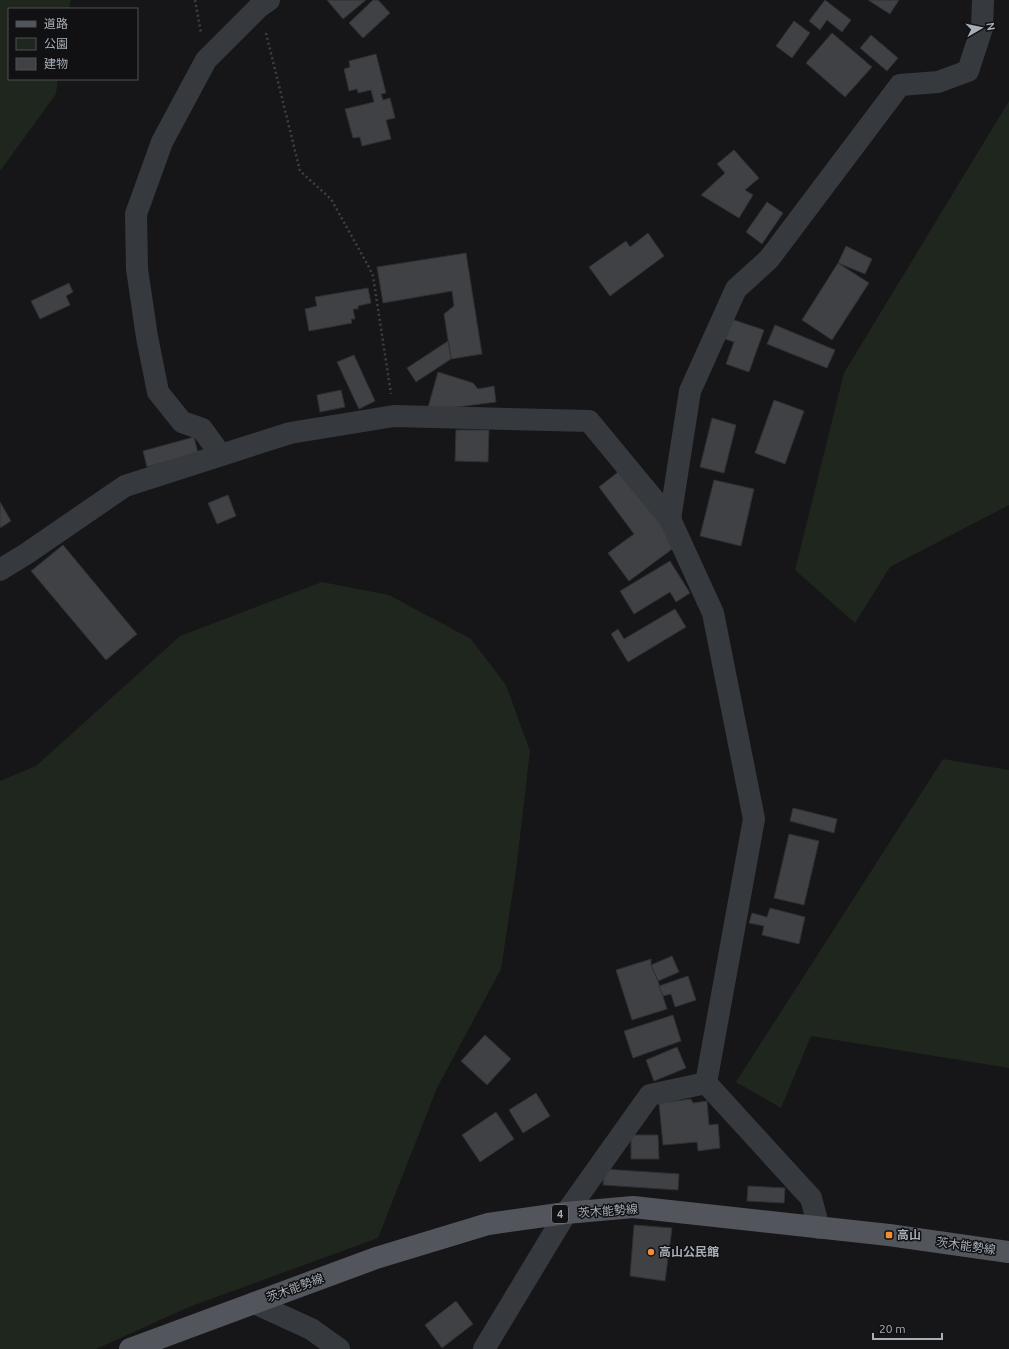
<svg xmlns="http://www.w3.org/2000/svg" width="1009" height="1349" viewBox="0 0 1009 1349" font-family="Ubuntu,'Noto Sans JP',sans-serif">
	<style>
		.green { fill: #1e261d }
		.building { fill: #404145; stroke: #2f3034 }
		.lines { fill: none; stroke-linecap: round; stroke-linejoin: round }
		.path { stroke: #3c4044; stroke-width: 2.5; stroke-dasharray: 2 3; stroke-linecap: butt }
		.street { stroke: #36393d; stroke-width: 22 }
		.primary { stroke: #52565c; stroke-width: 22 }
		.poi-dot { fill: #f58e30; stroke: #111113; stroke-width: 1.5 }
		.labels { text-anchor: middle; stroke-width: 3; stroke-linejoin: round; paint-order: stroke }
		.shield { fill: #111113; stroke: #7a8086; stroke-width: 1 }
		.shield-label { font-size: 11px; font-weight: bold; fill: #a7afb8 }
		.street-label { font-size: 12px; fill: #a7afb8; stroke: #111113 }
		.poi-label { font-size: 12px; font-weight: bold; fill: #a7afb8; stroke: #111113; text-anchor: start }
	</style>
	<rect width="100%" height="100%" fill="#161618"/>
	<g class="green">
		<polygon points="0,0 71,0 69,9 9,9 9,79 58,79 56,94 0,171"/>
		<polygon points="1009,101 1009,505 890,567 855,623 795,570 844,373"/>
		<polygon points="322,582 389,595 471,639 506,685 530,751 516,871 501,969 437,1088 378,1238 189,1307 96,1349 0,1349 0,781 36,766 180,636"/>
		<polygon points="943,759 1009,770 1009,1068 811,1036 781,1108 736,1082"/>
	</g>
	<g class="building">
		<polygon points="327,0 366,0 343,19"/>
		<polygon points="373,0 378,0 390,13 363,38 349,23"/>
		<polygon points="825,0 851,20 842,32 827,20 820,30 809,21"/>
		<polygon points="868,0 899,0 890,14"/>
		<polygon points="794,21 810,33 792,58 776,46"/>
		<polygon points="832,33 872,67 845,97 806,63"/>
		<polygon points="871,35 898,58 887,71 860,48"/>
		<polygon points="376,54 386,93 381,94 383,100 390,98 395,118 386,120 391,139 362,146 360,137 353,138 345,109 374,102 371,90 358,93 357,89 349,91 344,69 350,67 349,61"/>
		<polygon points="734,150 759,178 745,190 753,195 739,218 701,195 725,173 717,164"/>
		<polygon points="767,202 783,213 762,244 746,232"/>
		<polygon points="648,233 664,256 610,296 589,267 626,241 630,247"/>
		<polygon points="846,246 872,259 865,274 838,263"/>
		<polygon points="466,253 482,354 451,359 444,314 454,306 452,291 383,303 377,267"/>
		<polygon points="838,263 869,283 832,340 802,320"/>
		<polygon points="69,283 73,292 66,296 70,305 40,319 31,301"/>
		<polygon points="368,288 371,303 358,306 358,309 353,309 355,319 351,319 352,323 309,331 305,309 317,306 315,297"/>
		<polygon points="731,319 764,330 749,372 726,364 734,342 725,339"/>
		<polygon points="775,325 835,350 827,368 767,344"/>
		<polygon points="448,341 451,359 416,382 407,368"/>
		<polygon points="354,355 375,401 359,409 337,362"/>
		<polygon points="438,372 473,383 478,389 494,386 496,402 427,411"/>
		<polygon points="341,390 345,407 320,412 317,395"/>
		<polygon points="774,400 804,411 785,464 755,453"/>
		<polygon points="712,418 736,425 724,473 700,467"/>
		<polygon points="456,430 489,430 488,462 455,461"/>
		<polygon points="194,437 198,453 147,467 143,451"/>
		<polygon points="622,469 679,544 629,581 608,553 634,534 599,487"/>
		<polygon points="714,480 754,489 741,546 700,536"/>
		<polygon points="228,495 236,516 217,524 208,503"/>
		<polygon points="0,502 11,521 0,528"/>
		<polygon points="63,545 137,634 106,660 31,571"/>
		<polygon points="670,561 690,593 676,602 670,592 634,614 620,591"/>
		<polygon points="675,609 686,627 628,662 611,634 618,629 624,639"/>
		<polygon points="793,808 837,819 834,833 790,821"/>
		<polygon points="789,834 819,841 804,905 774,898"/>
		<polygon points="770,908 805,917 799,944 762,935 764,926 749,923 752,913 767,917"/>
		<polygon points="672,956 679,972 658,981 651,965"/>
		<polygon points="651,959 651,965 658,981 667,1009 632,1020 616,970"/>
		<polygon points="688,976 696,1000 675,1007 671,994 663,996 659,986"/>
		<polygon points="673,1015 681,1041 633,1058 624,1031"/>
		<polygon points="485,1035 511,1059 487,1085 461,1061"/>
		<polygon points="677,1047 686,1068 654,1081 646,1060"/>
		<polygon points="536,1093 550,1116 523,1133 509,1110"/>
		<polygon points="691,1099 693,1103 707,1101 709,1125 718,1124 720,1148 698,1151 697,1142 663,1145 659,1103"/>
		<polygon points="496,1112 514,1139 480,1162 462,1135"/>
		<polygon points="631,1135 658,1135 659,1159 631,1159"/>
		<polygon points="604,1169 679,1174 678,1190 603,1185"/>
		<polygon points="748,1186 785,1188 784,1203 747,1201"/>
		<polygon points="634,1225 672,1228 665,1281 630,1276"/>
		<polygon points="456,1301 473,1324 442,1348 425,1325"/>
	</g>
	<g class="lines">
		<g class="path">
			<polyline points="195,0 201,33"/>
			<polyline points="266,33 300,171 331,199 370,269 373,276 391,394"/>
		</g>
		<g class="street">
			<polyline points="221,455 202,429 182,422 158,392 147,337 137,269 136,214 162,142 206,60 259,7 269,0"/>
			<polyline points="670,519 690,391 736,289 769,259 900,85 938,82 968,71 982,28 983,0"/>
			<polyline points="0,570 26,554 125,486 290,433 394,416 589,421 670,519 713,613 754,819 706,1083 811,1198 819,1228"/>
			<polyline points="254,1303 311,1329 339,1349"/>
			<polyline points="484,1349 566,1213 650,1095 706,1083"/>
		</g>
		<polyline class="primary" points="130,1349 376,1258 488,1224 566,1213 633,1207 889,1235 1009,1252"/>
	</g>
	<g class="poi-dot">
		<rect x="885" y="1231" width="8" height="8" rx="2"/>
		<circle cx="651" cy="1252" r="4"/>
	</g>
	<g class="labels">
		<rect class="shield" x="552" y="1205" width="16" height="18" rx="3"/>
		<g class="shield-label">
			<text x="560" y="1218">4</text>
		</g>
		<g class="street-label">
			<text transform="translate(608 1211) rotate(-4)" y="4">茨木能勢線</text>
			<text transform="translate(966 1246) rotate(8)" y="4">茨木能勢線</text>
			<text transform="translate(295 1288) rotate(-20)" y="4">茨木能勢線</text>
		</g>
		<g class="poi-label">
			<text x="897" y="1239">高山</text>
			<text x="659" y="1256">高山公民館</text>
		</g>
	</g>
	<rect x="8" y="8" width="130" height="72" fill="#111113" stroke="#4d5055"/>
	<rect x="16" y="21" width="20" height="6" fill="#52565c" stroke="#4d5055"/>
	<text x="44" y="28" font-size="12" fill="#a7afb8">道路</text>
	<rect x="16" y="38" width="20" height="12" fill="#1e261d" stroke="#4d5055"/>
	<text x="44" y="48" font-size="12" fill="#a7afb8">公園</text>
	<rect x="16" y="58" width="20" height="12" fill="#404145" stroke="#4d5055"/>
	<text x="44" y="68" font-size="12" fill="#a7afb8">建物</text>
	<g transform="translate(981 28) rotate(81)" stroke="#111113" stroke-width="3" paint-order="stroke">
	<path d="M0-3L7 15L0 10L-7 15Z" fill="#a7afb8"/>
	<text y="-6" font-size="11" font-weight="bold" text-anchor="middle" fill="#a7afb8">N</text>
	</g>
	<path d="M873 1333v6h69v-6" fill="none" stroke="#a7afb8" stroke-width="2"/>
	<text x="879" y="1333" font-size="12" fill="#a7afb8" stroke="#111113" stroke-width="3" paint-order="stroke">20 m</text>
</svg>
